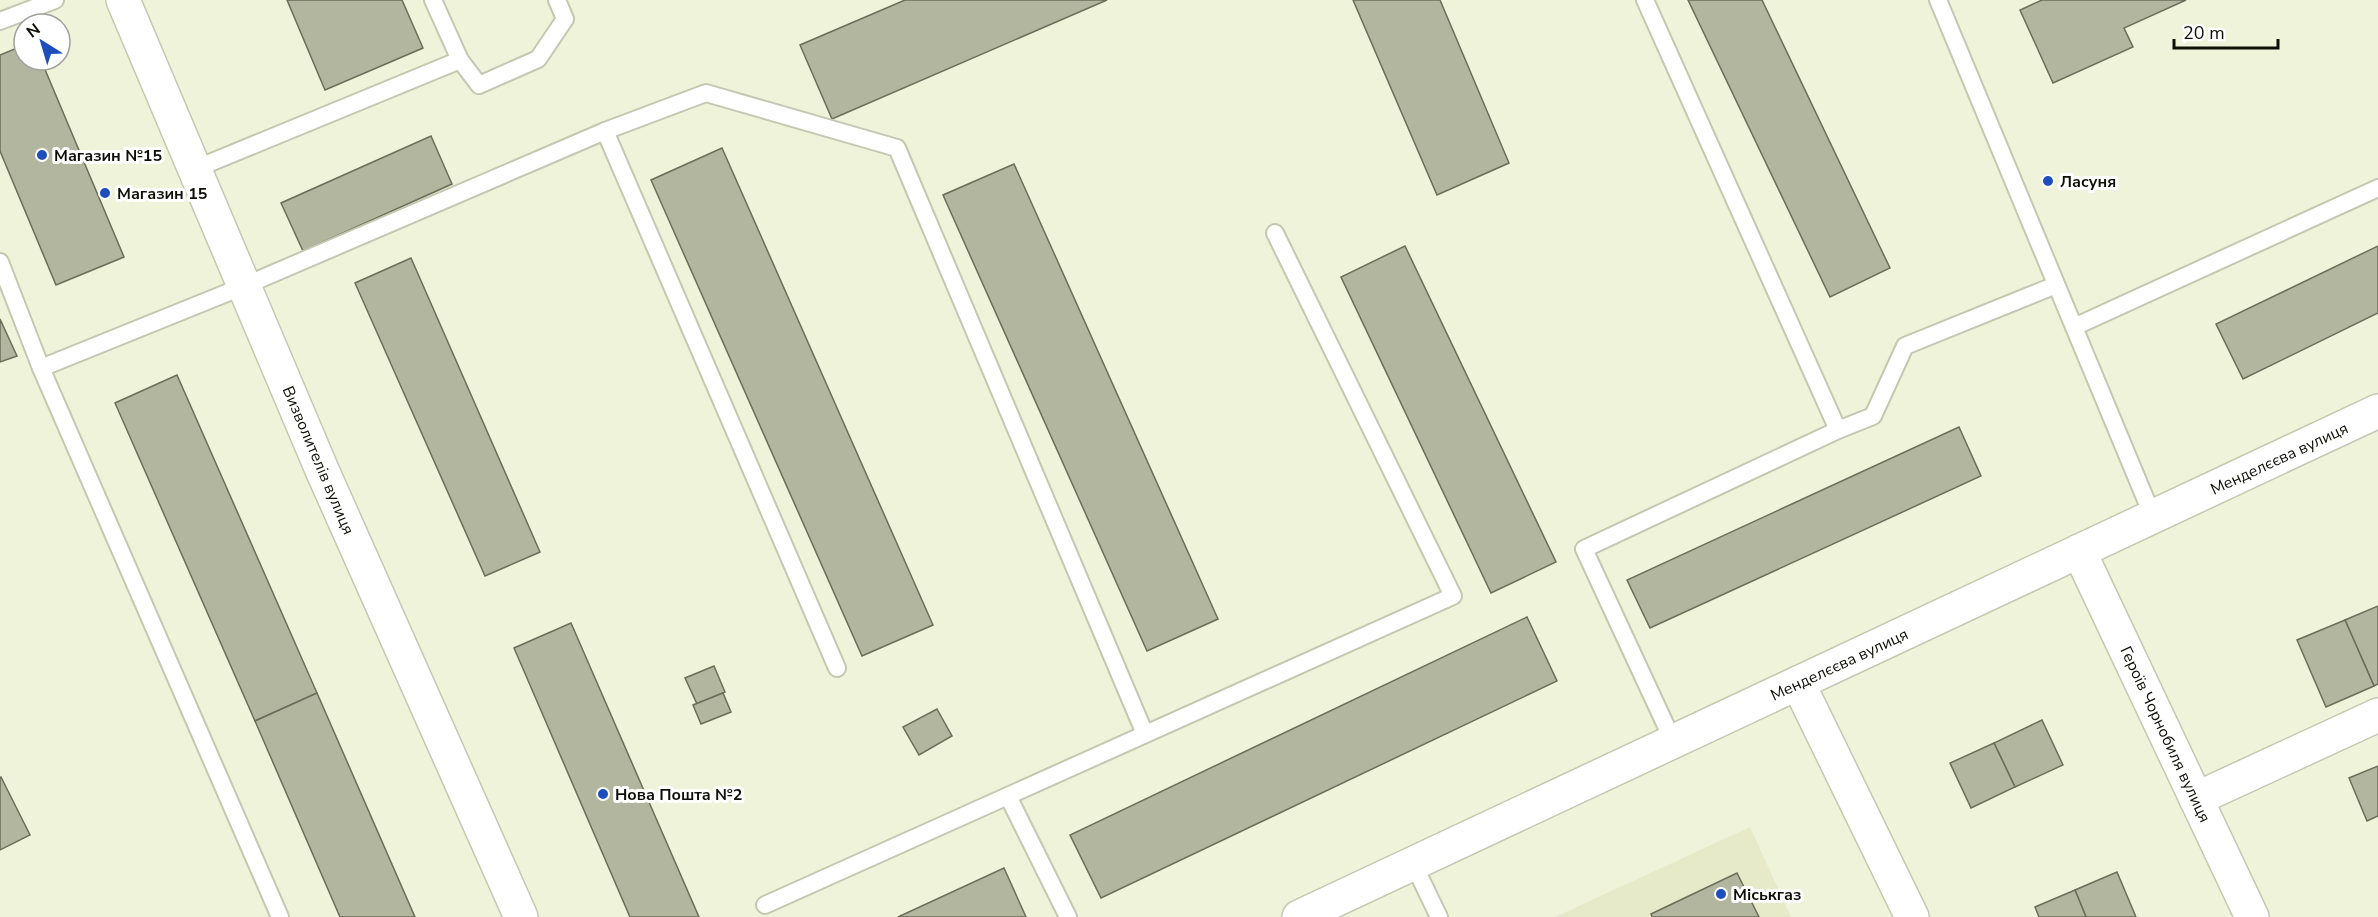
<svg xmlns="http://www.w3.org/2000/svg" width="2378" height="917" viewBox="0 0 2378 917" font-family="'Nunito Sans',sans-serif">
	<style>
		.built { fill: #e6eac9 }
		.building { fill: #b3b69f; stroke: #6b6d58; stroke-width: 1.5 }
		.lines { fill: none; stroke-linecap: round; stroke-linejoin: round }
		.service-casing { stroke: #c5c8b0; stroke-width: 20 }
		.minor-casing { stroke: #c5c8b0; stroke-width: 36 }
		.tertiary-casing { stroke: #c5c8b0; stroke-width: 36 }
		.service { stroke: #fff; stroke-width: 16 }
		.minor { stroke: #fff; stroke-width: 33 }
		.tertiary { stroke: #fff; stroke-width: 33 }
		.poi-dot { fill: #1e4ebb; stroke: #fff; stroke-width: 2 }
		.labels { text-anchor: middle; stroke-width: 6; stroke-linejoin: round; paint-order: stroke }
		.poi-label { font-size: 16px; font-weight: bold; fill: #0e0f07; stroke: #fff; text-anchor: start }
		.street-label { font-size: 16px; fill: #0e0f07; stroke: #fff }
	</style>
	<rect width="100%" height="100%" fill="#eff3da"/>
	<polygon class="built" points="1750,827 1791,917 1555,917"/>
	<g class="building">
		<polygon points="287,0 402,0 423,48 325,90"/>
		<polygon points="905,0 1107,0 832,119 800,45"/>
		<polygon points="1353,0 1440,0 1509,163 1437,195"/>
		<polygon points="1688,0 1762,0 1890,268 1830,297"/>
		<polygon points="2042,0 2186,0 2124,28 2133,47 2053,83 2020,10"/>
		<polygon points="24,45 24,60 41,60 124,257 56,285 0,151 0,55"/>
		<polygon points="431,136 452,184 303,251 281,203"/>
		<polygon points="722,148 933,625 862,656 651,180"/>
		<polygon points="1014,164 1218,619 1147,651 943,195"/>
		<polygon points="1405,246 1556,562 1491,593 1341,277"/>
		<polygon points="2378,246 2378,313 2243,379 2216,324"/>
		<polygon points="411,258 540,552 485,576 355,283"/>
		<polygon points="0,319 17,356 0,362"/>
		<polygon points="177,375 317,693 255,721 115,403"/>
		<polygon points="1959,427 1981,476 1650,628 1627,580"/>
		<polygon points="2378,606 2378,684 2374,686 2345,620"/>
		<polygon points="1527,617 1557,681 1101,898 1070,835"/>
		<polygon points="2345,620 2374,686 2326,707 2297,640"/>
		<polygon points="571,623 699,917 630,917 514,648"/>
		<polygon points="714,666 725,692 697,704 685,678"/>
		<polygon points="317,693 415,917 340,917 255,721"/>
		<polygon points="723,693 731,712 701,724 693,705"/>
		<polygon points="937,709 952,736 919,755 903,727"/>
		<polygon points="2042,720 2063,765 2015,787 1994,743"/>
		<polygon points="1994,743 2015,787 1971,808 1950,763"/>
		<polygon points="2378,766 2378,816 2367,821 2349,778"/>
		<polygon points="1,777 30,835 0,850 0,778"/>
		<polygon points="1004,868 1026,917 898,917"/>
		<polygon points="2117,872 2136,917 2086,917 2075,890"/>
		<polygon points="1737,873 1759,917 1652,917 1651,914"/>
		<polygon points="2075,890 2086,917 2039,917 2035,907"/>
	</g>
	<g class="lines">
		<defs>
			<g id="service">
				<polyline points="1645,0 1838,430"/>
				<polyline points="1938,0 2153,517"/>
				<polyline points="0,21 55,0"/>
				<polyline points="460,60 479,85 538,59 565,19 557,0"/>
				<polyline points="605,131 837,668"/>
				<polyline points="195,169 460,60 433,0"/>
				<polyline points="0,262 41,368 244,286 605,131 706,93 897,148 1145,734"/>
				<polyline points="2074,327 2378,188"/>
				<polyline points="41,368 280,917"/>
				<polyline points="1673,741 1584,549 1838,430 1873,416 1905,346 2056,285"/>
				<polyline points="1008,796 1068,917"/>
				<polyline points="1413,863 1439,917"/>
				<polyline points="765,905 1453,596 1275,233"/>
			</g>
			<g id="minor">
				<polyline points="2079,551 2252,917"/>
				<polyline points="1798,683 1912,917"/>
				<polyline points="2196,799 2378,715"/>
			</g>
			<g id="tertiary">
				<polyline points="123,0 322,470 521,917"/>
				<polyline points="1299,917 2378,411"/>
			</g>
		</defs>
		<use href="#service" class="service-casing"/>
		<use href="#minor" class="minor-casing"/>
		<use href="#tertiary" class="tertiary-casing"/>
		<use href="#service" class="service"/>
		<use href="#minor" class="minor"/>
		<use href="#tertiary" class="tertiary"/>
	</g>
	<g class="poi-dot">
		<circle cx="42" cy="155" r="6"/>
		<circle cx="2048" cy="181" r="6"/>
		<circle cx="105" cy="193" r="6"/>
		<circle cx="603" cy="794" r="6"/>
		<circle cx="1721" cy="894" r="6"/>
	</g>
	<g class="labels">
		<g class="poi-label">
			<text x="54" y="161">Магазин №15</text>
			<text x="2060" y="187">Ласуня</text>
			<text x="117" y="199">Магазин 15</text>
			<text x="615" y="800">Нова Пошта №2</text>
			<text x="1733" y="900">Міськгаз</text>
		</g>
		<g class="street-label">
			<text transform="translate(2279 458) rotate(-25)" y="6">Менделєєва вулиця</text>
			<text transform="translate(319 460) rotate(67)" y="6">Визволителів вулиця</text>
			<text transform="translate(1839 664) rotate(-25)" y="6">Менделєєва вулиця</text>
			<text transform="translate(2166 734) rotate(65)" y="6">Героїв Чорнобиля вулиця</text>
		</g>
	</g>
	<g transform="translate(42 42) rotate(323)"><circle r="28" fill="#ffffff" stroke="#9f9f9c" stroke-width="1.5"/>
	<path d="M0-4.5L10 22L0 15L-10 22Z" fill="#1e4ebb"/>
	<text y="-9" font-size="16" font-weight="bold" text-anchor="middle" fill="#0e0f07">N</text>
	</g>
	<path d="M2174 39v9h104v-9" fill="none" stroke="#0e0f07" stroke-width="3"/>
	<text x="2183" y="39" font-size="18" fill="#0e0f07" stroke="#ffffff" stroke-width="4.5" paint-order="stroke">20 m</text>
</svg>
